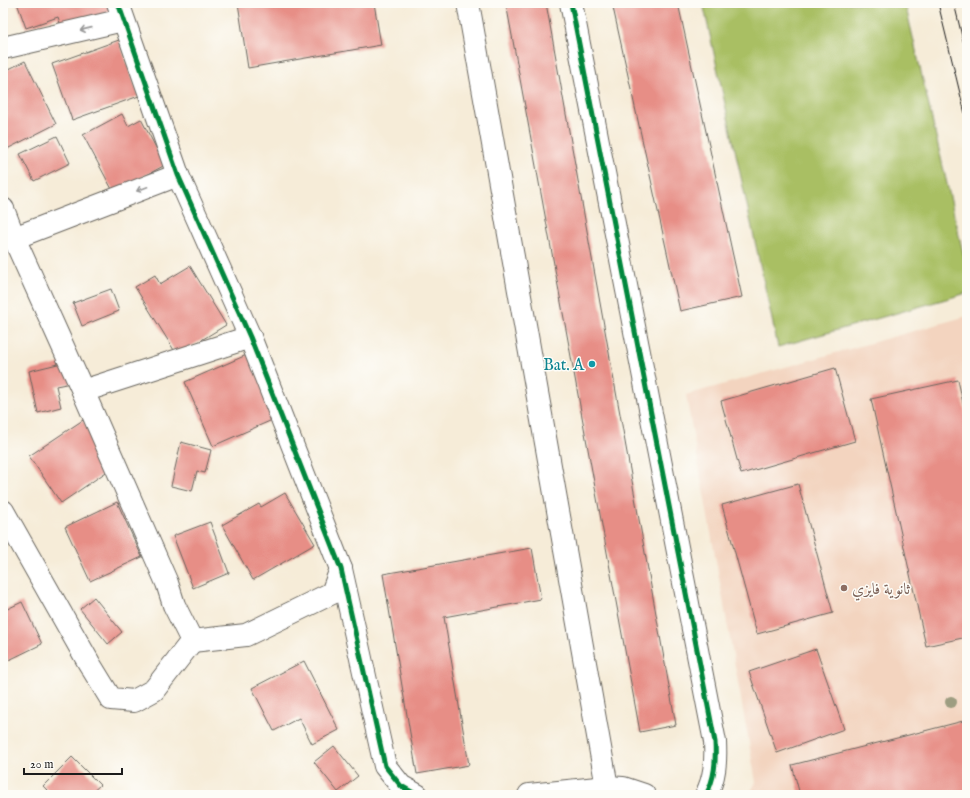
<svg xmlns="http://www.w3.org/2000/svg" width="970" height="798" viewBox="0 0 970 798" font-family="'IM FELL English',Amiri,serif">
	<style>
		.built { fill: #f3d4bf }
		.green { fill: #a9bf64; stroke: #626e40 }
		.building { fill: #e78e86 }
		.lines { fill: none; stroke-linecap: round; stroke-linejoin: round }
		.minor-casing { stroke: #68655e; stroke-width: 24 }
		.minor { stroke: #fff; stroke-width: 22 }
		.tram { stroke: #1c1c1c; stroke-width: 1 }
		.cycleway-casing { stroke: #fdfcf7; stroke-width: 8 }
		.cycleway { stroke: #00873e; stroke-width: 5 }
		.tree { fill: #9d9d81 }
		.oneway { stroke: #999 }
		.culture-dot { fill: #0f9aa8; stroke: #fdfcf7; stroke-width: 1.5 }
		.education-dot { fill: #8d6e63; stroke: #fdfcf7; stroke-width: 1.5 }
		.labels { text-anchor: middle; stroke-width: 3; stroke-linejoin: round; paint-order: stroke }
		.culture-label { font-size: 16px; fill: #0d838f; stroke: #fdfcf7; text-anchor: end }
		.education-label { font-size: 16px; fill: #785e54; stroke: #fdfcf7; text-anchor: start }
	</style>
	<rect width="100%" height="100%" fill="#fdfcf7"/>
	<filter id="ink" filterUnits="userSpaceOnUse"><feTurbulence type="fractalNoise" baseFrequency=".025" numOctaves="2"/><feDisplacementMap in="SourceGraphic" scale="8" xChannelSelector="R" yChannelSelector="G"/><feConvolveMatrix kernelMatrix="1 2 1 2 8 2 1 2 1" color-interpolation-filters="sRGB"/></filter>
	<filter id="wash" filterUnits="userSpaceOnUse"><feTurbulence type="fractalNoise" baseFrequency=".012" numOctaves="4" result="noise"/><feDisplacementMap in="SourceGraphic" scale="16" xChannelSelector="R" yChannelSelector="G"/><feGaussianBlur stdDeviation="0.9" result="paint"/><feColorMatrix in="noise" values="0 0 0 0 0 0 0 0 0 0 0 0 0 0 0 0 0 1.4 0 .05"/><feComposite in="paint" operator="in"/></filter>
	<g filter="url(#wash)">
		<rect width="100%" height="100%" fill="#f6ecd8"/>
		<polygon class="built" points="967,316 967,795 749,795 756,782 686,395"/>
		<polygon class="green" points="703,3 905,3 967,270 967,293 778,347"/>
		<g id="blocks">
			<g class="building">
				<polygon points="17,3 110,3 113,11 62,29 58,17 26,28"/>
				<polygon points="238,3 374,3 381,45 248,68"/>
				<polygon points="506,3 546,3 676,725 640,732"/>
				<polygon points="612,3 678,3 742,297 680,311"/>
				<polygon points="119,40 139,96 72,120 52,64"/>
				<polygon points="25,61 56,124 7,149 3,140 3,72"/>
				<polygon points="122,114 128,126 141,119 165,165 114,193 83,135"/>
				<polygon points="57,136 70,163 34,181 20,154"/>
				<polygon points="190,266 226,325 177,355 135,287 155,275 160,284"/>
				<polygon points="111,289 119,311 82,326 73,303"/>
				<polygon points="251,353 279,417 213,446 185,382"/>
				<polygon points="66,362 71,383 56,386 61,407 38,413 29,371"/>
				<polygon points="835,368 855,441 741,474 721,401"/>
				<polygon points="958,380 967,421 967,637 926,646 871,399"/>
				<polygon points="83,420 115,466 61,503 29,456"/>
				<polygon points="181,442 211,450 205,473 197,471 192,491 171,486"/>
				<polygon points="798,484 833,613 757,634 722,505"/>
				<polygon points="285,493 315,544 253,580 222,525 259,504 261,507"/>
				<polygon points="117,502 142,557 90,581 65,527"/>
				<polygon points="210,522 229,573 193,588 173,536"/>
				<polygon points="532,548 541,599 444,617 469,765 417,774 383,574"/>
				<polygon points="94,597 122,632 108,644 80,609"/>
				<polygon points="22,602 42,644 5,662 3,659 3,611"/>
				<polygon points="816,649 844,729 777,753 749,672"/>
				<polygon points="304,661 339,730 312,744 299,718 274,731 252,688"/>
				<polygon points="967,720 967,795 800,795 792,765"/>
				<polygon points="334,746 358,776 338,792 314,762"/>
				<polygon points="72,757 100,785 89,795 52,795 43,786"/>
				<polygon points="104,790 108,795 97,795"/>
			</g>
		</g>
	</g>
	<g filter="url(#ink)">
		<use href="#blocks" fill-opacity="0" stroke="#68655e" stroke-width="1"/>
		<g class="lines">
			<defs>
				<g id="minor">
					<polyline points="118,3 178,175 250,337 341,569 385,766 401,786 417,795"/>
					<polyline points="468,3 607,787"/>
					<path d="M571,3L715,742C716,761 715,778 706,795"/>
					<polyline points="3,48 123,20"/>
					<polyline points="3,209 14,238 83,391 167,583 174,605 192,641 246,635 332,593 341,569"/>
					<polyline points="14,238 178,175"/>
					<polyline points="83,391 250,337"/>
					<polyline points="3,511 89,663 111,699 134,701 154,690 192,641"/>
					<polyline points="529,795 607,787 623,788 644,795"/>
				</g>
			</defs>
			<use href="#minor" class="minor-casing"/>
			<use href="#minor" class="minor"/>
			<g class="tram">
				<polyline points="938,3 967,122"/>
				<polyline points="954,3 967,57"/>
			</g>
			<defs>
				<g id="cycleway">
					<polyline points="118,3 178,175 250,337 341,569 385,766 401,786 417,795"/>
					<path d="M571,3L715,742C716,761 715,778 706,795"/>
				</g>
			</defs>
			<use href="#cycleway" class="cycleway-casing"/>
			<use href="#cycleway" class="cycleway"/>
		</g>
		<circle class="tree" cx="951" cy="702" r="6"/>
		<defs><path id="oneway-shaft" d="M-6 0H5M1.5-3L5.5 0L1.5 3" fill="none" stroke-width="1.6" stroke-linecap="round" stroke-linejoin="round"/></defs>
		<g class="oneway">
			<use href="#oneway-shaft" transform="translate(86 29) rotate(167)"/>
			<use href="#oneway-shaft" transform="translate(142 189) rotate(159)"/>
		</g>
	</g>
	<circle class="culture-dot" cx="592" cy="364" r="4"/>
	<circle class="education-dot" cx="844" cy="588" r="4"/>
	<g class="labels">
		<g class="culture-label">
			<text x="584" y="370">Bat. A</text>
		</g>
		<g class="education-label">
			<text x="852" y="594">ثانوية فايزي</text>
		</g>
	</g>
	<rect width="970" height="798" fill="none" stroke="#fdfcf7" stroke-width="16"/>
	<path d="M24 768v6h98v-6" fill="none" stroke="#1c1c1c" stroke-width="2"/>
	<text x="30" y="768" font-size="12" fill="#1c1c1c" stroke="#fdfcf7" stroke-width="3" paint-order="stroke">20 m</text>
</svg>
